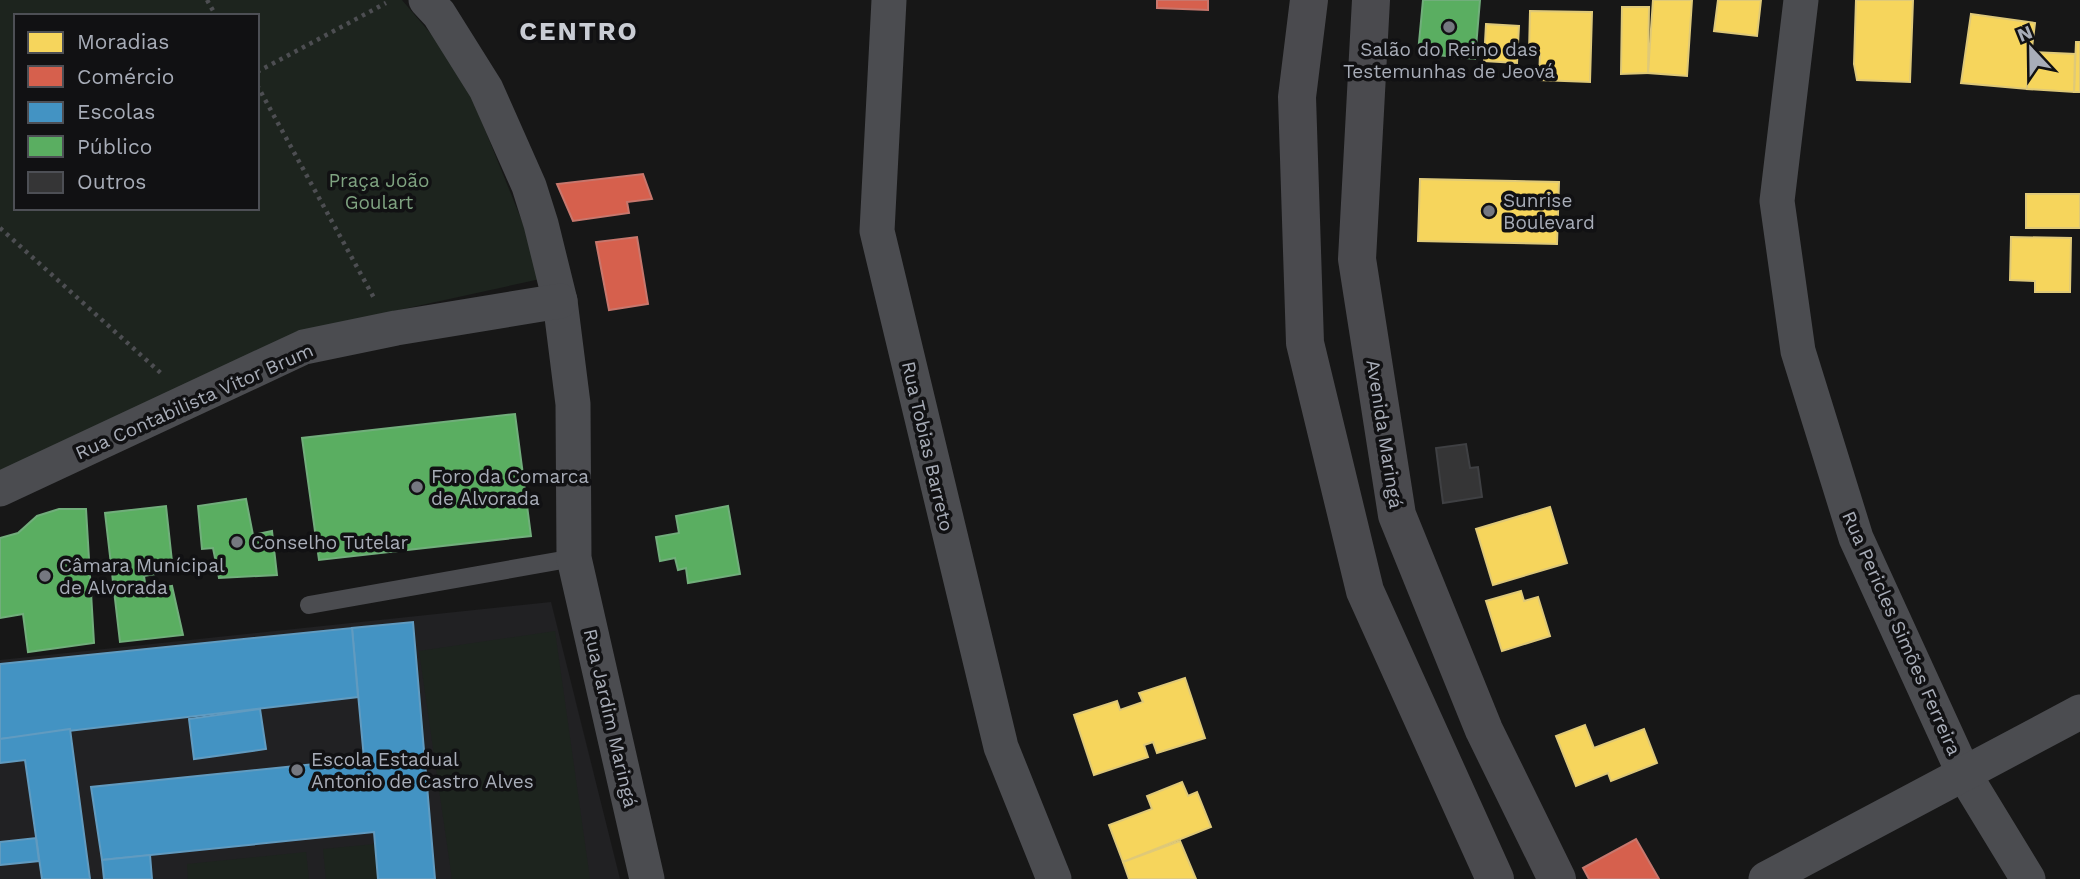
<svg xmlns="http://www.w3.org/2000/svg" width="2080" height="879" viewBox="0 0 2080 879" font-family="'Work Sans',sans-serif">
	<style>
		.built { fill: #212123 }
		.green { fill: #1d241e; fill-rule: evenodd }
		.homes { fill: #f6d55c; stroke: #dfc978; stroke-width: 2 }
		.shops { fill: #d6604d; stroke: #c8776d; stroke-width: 2 }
		.schools { fill: #4393c3; stroke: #619bc0; stroke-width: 2 }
		.public { fill: #5aae61; stroke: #71ae7b; stroke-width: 2 }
		.building { fill: #353536; stroke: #3f4043; stroke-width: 2 }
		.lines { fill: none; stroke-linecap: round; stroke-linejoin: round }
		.path { stroke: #4d4e52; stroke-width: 4.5; stroke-dasharray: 3.5 5; stroke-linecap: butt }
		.lane { stroke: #4b4c50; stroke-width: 18 }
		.street { stroke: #4b4c50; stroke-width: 35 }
		.secondary { stroke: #4a4a4e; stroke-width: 38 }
		.poi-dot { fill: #757880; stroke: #111113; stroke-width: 2.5 }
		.labels { text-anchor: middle; stroke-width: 7; stroke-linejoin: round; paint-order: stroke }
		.poi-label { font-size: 19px; fill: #a8adb8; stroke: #111113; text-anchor: start }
		.park-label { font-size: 19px; fill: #7fa381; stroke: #111113 }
		.street-label { font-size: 19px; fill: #a8adb8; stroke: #111113 }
		.district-label { font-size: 26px; font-weight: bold; letter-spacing: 2px; fill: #c9ccd4; stroke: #111113 }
	</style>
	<rect width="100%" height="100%" fill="#171717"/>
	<polygon class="built" points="551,602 620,879 0,879 0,660"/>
	<g class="green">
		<path d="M0,0H402L460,68L545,278L298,332L0,476ZM16,16H257V208H16Z"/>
		<polygon points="555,631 590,879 452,879 419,651"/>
		<polygon points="375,844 378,879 326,879 323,849"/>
		<polygon points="306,852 309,879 188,879 187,864"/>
	</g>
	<g class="homes">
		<polygon points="1653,0 1692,0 1687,76 1648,73"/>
		<polygon points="1718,0 1761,0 1757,36 1714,31"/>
		<polygon points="1856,0 1913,0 1910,82 1857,80 1854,64"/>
		<polygon points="1622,7 1649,7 1648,73 1621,74"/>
		<polygon points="1530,11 1592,12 1590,82 1539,80 1540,54 1529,53"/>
		<polygon points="1971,14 2035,23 2027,89 1961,83"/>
		<polygon points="1486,24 1519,26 1517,63 1484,61"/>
		<polygon points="2076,42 2080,42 2080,92 2074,92"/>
		<polygon points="2030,52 2075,54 2074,92 2027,89"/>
		<polygon points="1420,179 1559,182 1557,244 1418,241"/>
		<rect x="2026" y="194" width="54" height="34"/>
		<polygon points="2011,237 2071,238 2070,292 2035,292 2035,281 2010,280"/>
		<polygon points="1550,507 1567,563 1493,585 1476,529"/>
		<polygon points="1521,591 1524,601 1538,597 1550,636 1502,651 1486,601"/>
		<polygon points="1185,678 1205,738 1157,753 1153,742 1144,745 1148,757 1094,775 1074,715 1117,701 1120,710 1143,702 1139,693"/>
		<polygon points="1585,725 1594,748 1644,729 1657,763 1611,781 1608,773 1576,786 1556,736"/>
		<polygon points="1182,782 1188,796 1197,792 1211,827 1123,862 1109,825 1152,809 1147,796"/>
		<polygon points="1180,841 1196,879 1129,879 1123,862"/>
	</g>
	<g class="shops">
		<polygon points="1157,0 1208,0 1208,10 1157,8"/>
		<polygon points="643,174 652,199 627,202 629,213 573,221 557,184"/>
		<polygon points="637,237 648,304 609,310 596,242"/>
		<polygon points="1636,839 1659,879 1589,879 1583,868"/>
	</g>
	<g class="schools">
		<polygon points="413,622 435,879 378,879 374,832 102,860 91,787 364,759 352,628"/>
		<polygon points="352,628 358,697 0,739 0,664"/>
		<polygon points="260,709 266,749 194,759 189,719"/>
		<polygon points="70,729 90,879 42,879 25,760 0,763 0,739"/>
		<polygon points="36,838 39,861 0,865 0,842"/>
		<polygon points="150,855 152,879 104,879 102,860"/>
	</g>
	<g class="public">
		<polygon points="1423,0 1480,0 1475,59 1418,53"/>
		<polygon points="515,414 531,536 319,560 302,438"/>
		<polygon points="246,499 253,535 272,531 277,575 219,578 213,548 202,549 198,506"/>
		<polygon points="166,506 173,571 144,576 146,590 172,586 183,635 120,642 105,513"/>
		<polygon points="728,506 740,574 688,583 686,568 678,570 675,558 660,561 656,537 679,533 676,516"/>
		<polygon points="59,509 86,509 94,643 28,652 23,614 0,618 0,538 18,533 37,516"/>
	</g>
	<polygon class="building" points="1466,444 1470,468 1478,467 1482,497 1443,503 1436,448"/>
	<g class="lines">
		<g class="path">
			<polyline points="207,0 216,16"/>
			<polyline points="257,72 386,3"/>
			<polyline points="257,85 374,298"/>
			<polyline points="0,228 163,375"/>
		</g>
		<polyline class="lane" points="309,605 574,558"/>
		<g class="street">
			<polyline points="426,0 439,14 486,89 529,186 541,224 560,301 573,404 574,558 647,879"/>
			<polyline points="889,0 877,231 1001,747 1054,879"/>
			<polyline points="1801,0 1777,201 1798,351 1856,538 1964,774 2028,879"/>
			<polyline points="0,489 304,347 396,328 560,301"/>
			<polyline points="1766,879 2080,712"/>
		</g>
		<g class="secondary">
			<polyline points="1309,0 1297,97 1305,343 1365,591 1495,879"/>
			<polyline points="1371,0 1357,259 1397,515 1484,730 1557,879"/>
		</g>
	</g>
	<g class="poi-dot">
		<circle cx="1449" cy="27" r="7"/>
		<circle cx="1489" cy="211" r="7"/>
		<circle cx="417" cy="487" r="7"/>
		<circle cx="237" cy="542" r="7"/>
		<circle cx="45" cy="576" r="7"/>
		<circle cx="297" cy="770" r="7"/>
	</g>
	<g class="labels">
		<g class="poi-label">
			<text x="1449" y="56" text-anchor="middle">Salão do Reino das<tspan x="1449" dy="22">Testemunhas de Jeová</tspan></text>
			<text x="1503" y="207">Sunrise<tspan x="1503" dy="22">Boulevard</tspan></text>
			<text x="431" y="483">Foro da Comarca<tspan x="431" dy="22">de Alvorada</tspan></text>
			<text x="251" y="549">Conselho Tutelar</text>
			<text x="59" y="572">Câmara Munícipal<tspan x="59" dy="22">de Alvorada</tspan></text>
			<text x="311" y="766">Escola Estadual<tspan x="311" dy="22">Antonio de Castro Alves</tspan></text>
		</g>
		<g class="park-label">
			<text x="379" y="187">Praça João<tspan x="379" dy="22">Goulart</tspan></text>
		</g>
		<g class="street-label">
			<text transform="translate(194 401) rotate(-24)" y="7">Rua Contabilista Vitor Brum</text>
			<text transform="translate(1385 434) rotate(81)" y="7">Avenida Maringá</text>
			<text transform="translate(928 446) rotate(77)" y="7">Rua Tobias Barreto</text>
			<text transform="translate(1902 633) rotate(66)" y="7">Rua Pericles Simões Ferreira</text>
			<text transform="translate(611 718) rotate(77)" y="7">Rua Jardim Maringá</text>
		</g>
		<g class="district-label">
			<text x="579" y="40">CENTRO</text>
		</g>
	</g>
	<rect x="14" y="14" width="245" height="196" fill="#111113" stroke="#4d4f55" stroke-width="2"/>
	<rect x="28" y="32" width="35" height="21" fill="#f6d55c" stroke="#4d4f55" stroke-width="2"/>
	<text x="77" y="49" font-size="21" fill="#a8adb8">Moradias</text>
	<rect x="28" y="66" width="35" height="21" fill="#d6604d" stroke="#4d4f55" stroke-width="2"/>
	<text x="77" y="84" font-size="21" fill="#a8adb8">Comércio</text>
	<rect x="28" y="102" width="35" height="21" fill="#4393c3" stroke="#4d4f55" stroke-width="2"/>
	<text x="77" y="119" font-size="21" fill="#a8adb8">Escolas</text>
	<rect x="28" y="136" width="35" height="21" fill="#5aae61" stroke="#4d4f55" stroke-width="2"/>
	<text x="77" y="154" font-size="21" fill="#a8adb8">Público</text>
	<rect x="28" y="172" width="35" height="21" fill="#353536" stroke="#4d4f55" stroke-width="2"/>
	<text x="77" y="189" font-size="21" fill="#a8adb8">Outros</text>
	<g transform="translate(2031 49) rotate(338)" stroke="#111113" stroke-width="5" paint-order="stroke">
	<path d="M0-5L12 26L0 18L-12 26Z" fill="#a8adb8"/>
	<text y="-10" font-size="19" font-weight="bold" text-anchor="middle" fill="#a8adb8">N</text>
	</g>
</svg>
